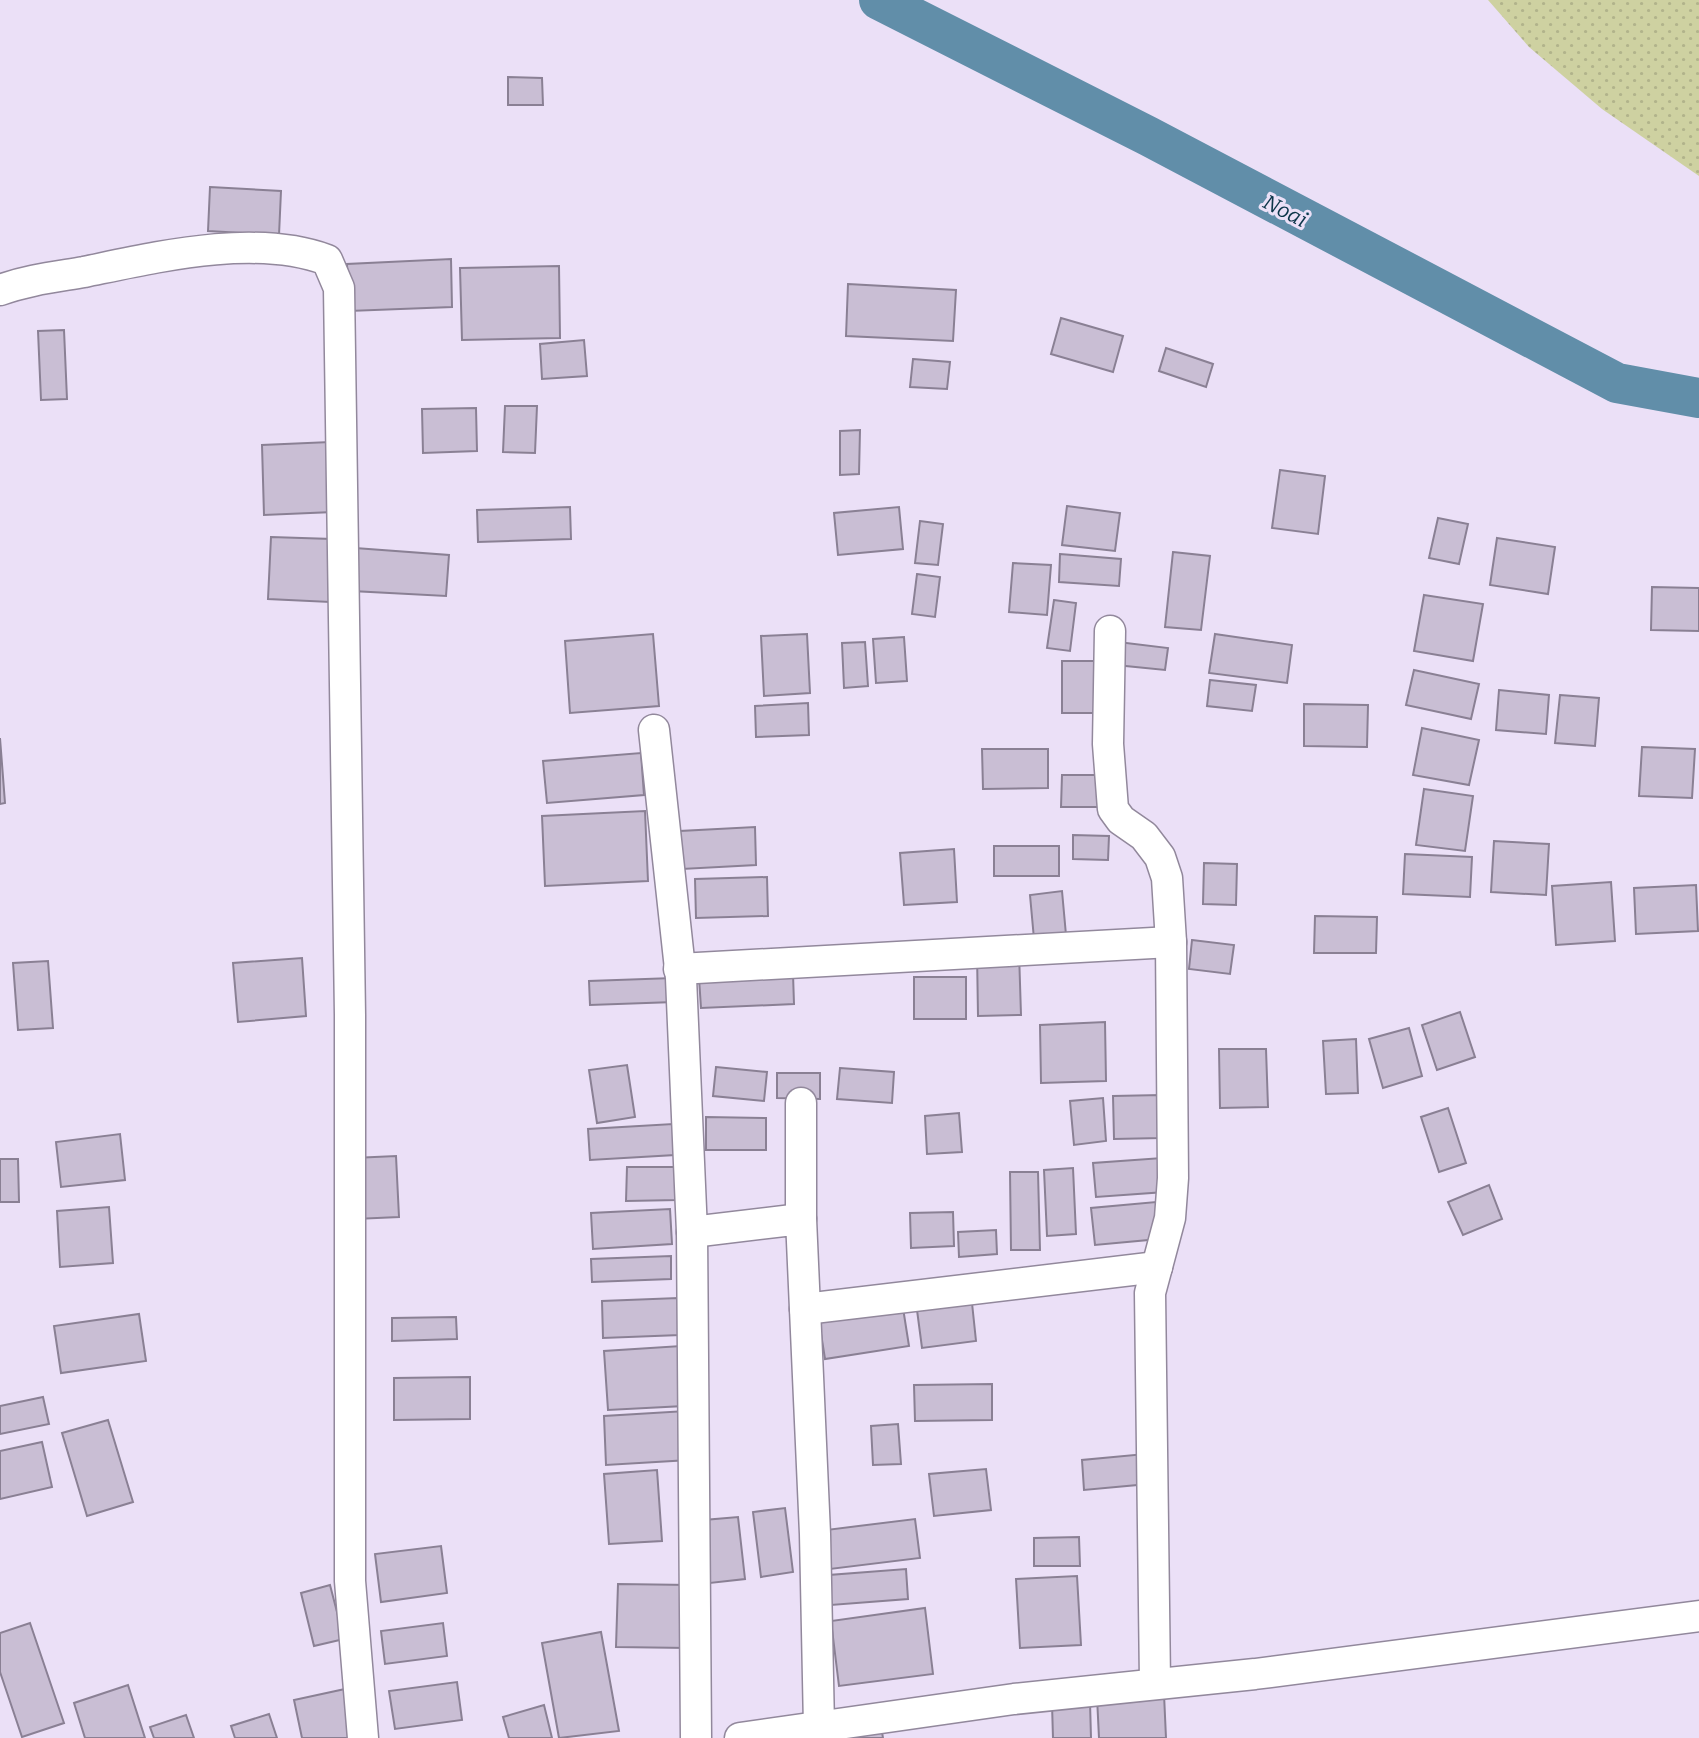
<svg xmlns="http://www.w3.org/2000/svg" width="1699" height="1738" viewBox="0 0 1699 1738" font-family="Bitter,serif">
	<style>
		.park { fill: url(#park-dots) }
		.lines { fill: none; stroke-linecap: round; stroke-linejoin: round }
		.canal { stroke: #618ea9; stroke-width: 40 }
		.building { fill: #c9bed4; stroke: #8a8094; stroke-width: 2 }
		.minor-casing { stroke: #92889c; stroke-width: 33 }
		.minor { stroke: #fff; stroke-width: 30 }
		.labels { text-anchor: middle; stroke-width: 6; stroke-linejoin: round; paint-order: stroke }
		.water-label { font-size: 21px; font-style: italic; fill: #0c3549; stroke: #ebe0f7 }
	</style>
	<defs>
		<pattern id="park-dots" width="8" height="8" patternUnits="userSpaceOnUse" patternTransform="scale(1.75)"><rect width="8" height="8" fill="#ced1a1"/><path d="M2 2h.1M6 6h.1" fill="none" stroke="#b1b38b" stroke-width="1.8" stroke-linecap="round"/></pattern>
	</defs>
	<rect width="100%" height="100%" fill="#ebe0f7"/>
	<polygon class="park" points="1488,0 1699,0 1699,176 1602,109 1529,47"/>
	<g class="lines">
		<polyline class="canal" points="879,0 1148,136 1617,383 1699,398"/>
	</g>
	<g class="building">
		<polygon points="508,77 542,78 543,105 508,105"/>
		<polygon points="210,187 281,191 279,235 208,231"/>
		<polygon points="451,259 452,307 349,311 347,264"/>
		<polygon points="559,266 560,338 462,340 460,268"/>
		<polygon points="848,284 956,290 953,341 846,336"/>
		<polygon points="1061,318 1123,336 1113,372 1051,354"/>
		<polygon points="64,330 67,399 41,400 38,331"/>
		<polygon points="584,340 587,376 542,379 540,344"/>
		<polygon points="1166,348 1213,364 1206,387 1159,371"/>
		<polygon points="913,359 950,362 947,389 910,387"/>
		<polygon points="505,406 537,406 535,453 503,452"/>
		<polygon points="476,408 477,451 423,453 422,409"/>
		<polygon points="860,430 859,474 840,475 840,431"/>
		<polygon points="330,442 333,512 264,515 262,445"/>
		<polygon points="1280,470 1325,476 1318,534 1272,528"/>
		<polygon points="1067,506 1120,513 1115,551 1062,545"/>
		<polygon points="570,507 571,539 478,542 477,510"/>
		<polygon points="899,507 903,549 838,555 834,513"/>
		<polygon points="1438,518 1468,524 1459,564 1429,558"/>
		<polygon points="920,521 943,524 938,565 915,563"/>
		<polygon points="271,537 332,539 330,602 268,599"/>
		<polygon points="1497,538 1555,547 1548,594 1490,585"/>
		<polygon points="355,548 449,555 446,596 352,591"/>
		<polygon points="1173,552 1210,556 1201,630 1165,627"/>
		<polygon points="1060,554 1121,559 1119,586 1059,582"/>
		<polygon points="1013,563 1051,565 1047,615 1009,612"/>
		<polygon points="917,574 940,577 935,617 912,614"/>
		<polygon points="1652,587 1699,588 1699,631 1651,630"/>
		<polygon points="1424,595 1483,604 1473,661 1414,651"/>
		<polygon points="1054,600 1076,603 1070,651 1047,648"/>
		<polygon points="653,634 659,706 570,713 565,641"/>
		<polygon points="807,634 810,693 764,696 761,636"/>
		<polygon points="1215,634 1292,645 1287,683 1209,673"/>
		<polygon points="904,637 907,681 876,683 873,639"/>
		<polygon points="865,642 868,686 844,688 842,643"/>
		<polygon points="1118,642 1168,648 1165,670 1116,665"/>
		<rect x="1062" y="661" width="35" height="52"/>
		<polygon points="1414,670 1479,684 1471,719 1406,705"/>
		<polygon points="1210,680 1256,685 1252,711 1207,706"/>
		<polygon points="1499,690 1549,695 1546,734 1496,730"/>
		<polygon points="1560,695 1599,698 1595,746 1555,743"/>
		<polygon points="808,703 809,735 756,737 755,706"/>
		<polygon points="1304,704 1368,705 1367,747 1304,746"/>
		<polygon points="1422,728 1479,740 1469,785 1413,775"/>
		<polygon points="0,738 5,803 0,804"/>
		<polygon points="1642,747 1695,749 1692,798 1639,796"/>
		<polygon points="982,749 1048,749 1048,788 983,789"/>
		<polygon points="641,753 644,795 547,803 543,761"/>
		<polygon points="1062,775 1103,775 1103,807 1061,807"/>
		<polygon points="1424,789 1473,796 1465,851 1416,845"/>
		<polygon points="645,811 648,881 545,886 542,816"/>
		<polygon points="755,827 756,865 682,869 680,831"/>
		<polygon points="1073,835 1109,836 1108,860 1073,859"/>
		<polygon points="1494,841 1549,844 1546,895 1491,892"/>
		<rect x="994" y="846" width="65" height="30"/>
		<polygon points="954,849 957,902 904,905 900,853"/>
		<polygon points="1405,854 1472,857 1470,897 1403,894"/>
		<polygon points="1204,863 1237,864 1236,905 1203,904"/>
		<polygon points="767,877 768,916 696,918 695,879"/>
		<polygon points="1611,882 1615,941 1556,945 1552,886"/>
		<polygon points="1696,885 1698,931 1636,934 1634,888"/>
		<polygon points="1062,891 1066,935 1034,939 1030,895"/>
		<polygon points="1315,916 1377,917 1376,953 1314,953"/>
		<polygon points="1192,940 1234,945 1230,974 1189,969"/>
		<polygon points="1019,952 1021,1015 978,1016 977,953"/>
		<polygon points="302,958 306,1016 238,1022 233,963"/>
		<polygon points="48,961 53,1028 18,1030 13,963"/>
		<polygon points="793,974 794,1004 701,1008 699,978"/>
		<rect x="914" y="977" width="52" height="42"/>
		<polygon points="673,978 674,1002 590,1005 589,981"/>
		<polygon points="1460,1012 1475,1057 1437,1070 1422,1025"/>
		<polygon points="1105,1022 1106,1081 1041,1083 1040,1025"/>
		<polygon points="1409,1028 1422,1076 1383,1088 1369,1039"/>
		<polygon points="1356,1039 1358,1093 1326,1094 1323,1041"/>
		<polygon points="1219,1049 1266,1049 1268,1107 1220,1108"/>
		<polygon points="627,1065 635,1117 597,1123 589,1070"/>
		<polygon points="716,1067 767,1072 764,1101 713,1096"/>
		<polygon points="840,1068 894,1072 892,1103 837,1099"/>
		<polygon points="777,1073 820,1073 820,1099 777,1098"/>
		<polygon points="1161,1095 1161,1138 1114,1139 1113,1096"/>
		<polygon points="1103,1098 1106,1141 1074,1145 1070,1101"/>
		<polygon points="1448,1108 1466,1163 1439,1172 1421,1117"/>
		<polygon points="959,1113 962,1152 927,1154 925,1116"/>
		<polygon points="706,1117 766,1118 766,1150 706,1150"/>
		<polygon points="673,1124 675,1155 590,1160 588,1129"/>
		<polygon points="120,1134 125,1180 61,1187 56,1142"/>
		<polygon points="396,1156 399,1217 355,1219 353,1158"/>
		<polygon points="1162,1158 1165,1192 1096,1197 1093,1163"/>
		<polygon points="0,1159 18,1159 19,1202 0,1202"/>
		<polygon points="627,1167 678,1167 678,1200 626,1201"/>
		<polygon points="1073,1168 1076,1234 1047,1236 1044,1170"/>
		<polygon points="1010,1172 1038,1172 1040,1250 1011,1250"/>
		<polygon points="1489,1185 1502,1219 1463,1235 1448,1202"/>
		<polygon points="1156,1202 1159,1239 1095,1245 1091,1208"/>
		<polygon points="109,1207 113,1263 60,1267 57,1211"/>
		<polygon points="670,1209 672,1244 593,1249 591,1213"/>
		<polygon points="953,1212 954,1246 911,1248 910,1213"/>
		<polygon points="996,1230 997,1254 959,1257 958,1232"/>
		<polygon points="671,1256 671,1279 592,1282 591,1259"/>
		<polygon points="678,1298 680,1335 603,1338 602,1301"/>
		<polygon points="972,1303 976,1341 922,1348 917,1310"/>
		<polygon points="903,1308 909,1346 825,1359 819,1321"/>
		<polygon points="139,1314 146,1361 61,1373 54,1326"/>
		<polygon points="456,1317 457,1339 392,1341 392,1318"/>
		<polygon points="681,1346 684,1406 608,1410 604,1351"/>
		<polygon points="470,1377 470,1419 394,1420 394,1378"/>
		<polygon points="992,1384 992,1420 915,1421 914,1385"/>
		<polygon points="43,1397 49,1424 0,1434 0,1406"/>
		<polygon points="686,1411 689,1460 606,1465 604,1416"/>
		<polygon points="108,1420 133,1502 87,1516 62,1433"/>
		<polygon points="898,1424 901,1464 873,1465 871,1426"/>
		<polygon points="42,1442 52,1487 0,1499 0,1451"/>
		<polygon points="1145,1454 1148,1484 1084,1490 1082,1460"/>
		<polygon points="986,1469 991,1510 934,1516 929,1474"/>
		<polygon points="657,1470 662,1541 609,1544 604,1474"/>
		<polygon points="785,1508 793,1572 761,1577 753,1512"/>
		<polygon points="738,1517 745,1579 710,1583 704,1520"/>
		<polygon points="915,1519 920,1558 822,1570 818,1531"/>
		<polygon points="1079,1537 1080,1566 1034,1566 1034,1538"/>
		<polygon points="441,1546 447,1593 381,1602 375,1554"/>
		<polygon points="906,1569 908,1599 831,1605 829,1575"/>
		<polygon points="1077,1576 1081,1645 1020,1648 1016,1579"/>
		<polygon points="618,1584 690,1585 688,1648 616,1647"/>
		<polygon points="330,1585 344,1639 314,1646 301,1593"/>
		<polygon points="925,1608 933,1674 839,1686 831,1621"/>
		<polygon points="30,1623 64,1723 22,1737 0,1672 0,1633"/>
		<polygon points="443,1623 447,1656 385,1664 381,1631"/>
		<polygon points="601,1632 619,1731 559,1738 542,1643"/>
		<polygon points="457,1682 462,1720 395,1729 389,1691"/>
		<polygon points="128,1685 145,1738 85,1738 74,1703"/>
		<polygon points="345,1689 356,1738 302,1738 294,1700"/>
		<polygon points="1164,1694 1166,1738 1099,1738 1097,1697"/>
		<polygon points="1090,1702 1091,1738 1053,1738 1052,1704"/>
		<polygon points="544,1705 552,1738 509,1738 503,1717"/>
		<polygon points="269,1714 277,1738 235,1738 231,1726"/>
		<polygon points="186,1715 194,1738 154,1738 150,1727"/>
		<polygon points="880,1720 883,1738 855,1738 853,1724"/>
	</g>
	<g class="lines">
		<defs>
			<g id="minor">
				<path d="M0,290C28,280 55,277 84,272C157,257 255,233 327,260L339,288L350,1015V1581L363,1738"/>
				<polyline points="1110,631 1108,744 1113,809 1121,820 1144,836 1160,857 1167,878 1171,942 1173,1178 1170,1218 1150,1293 1155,1682"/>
				<polyline points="654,730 681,978 692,1232 696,1738"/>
				<polyline points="679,969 1171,942"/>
				<polyline points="801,1219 801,1103"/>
				<polyline points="692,1232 801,1219 815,1534 819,1727"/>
				<polyline points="805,1309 1157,1267"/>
				<polyline points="740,1738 1014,1699 1255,1674 1699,1616"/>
			</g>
		</defs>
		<use href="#minor" class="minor-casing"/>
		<use href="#minor" class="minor"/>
	</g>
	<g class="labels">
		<g class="water-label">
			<text transform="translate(1285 211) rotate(27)" y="7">Noai</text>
		</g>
	</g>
</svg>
